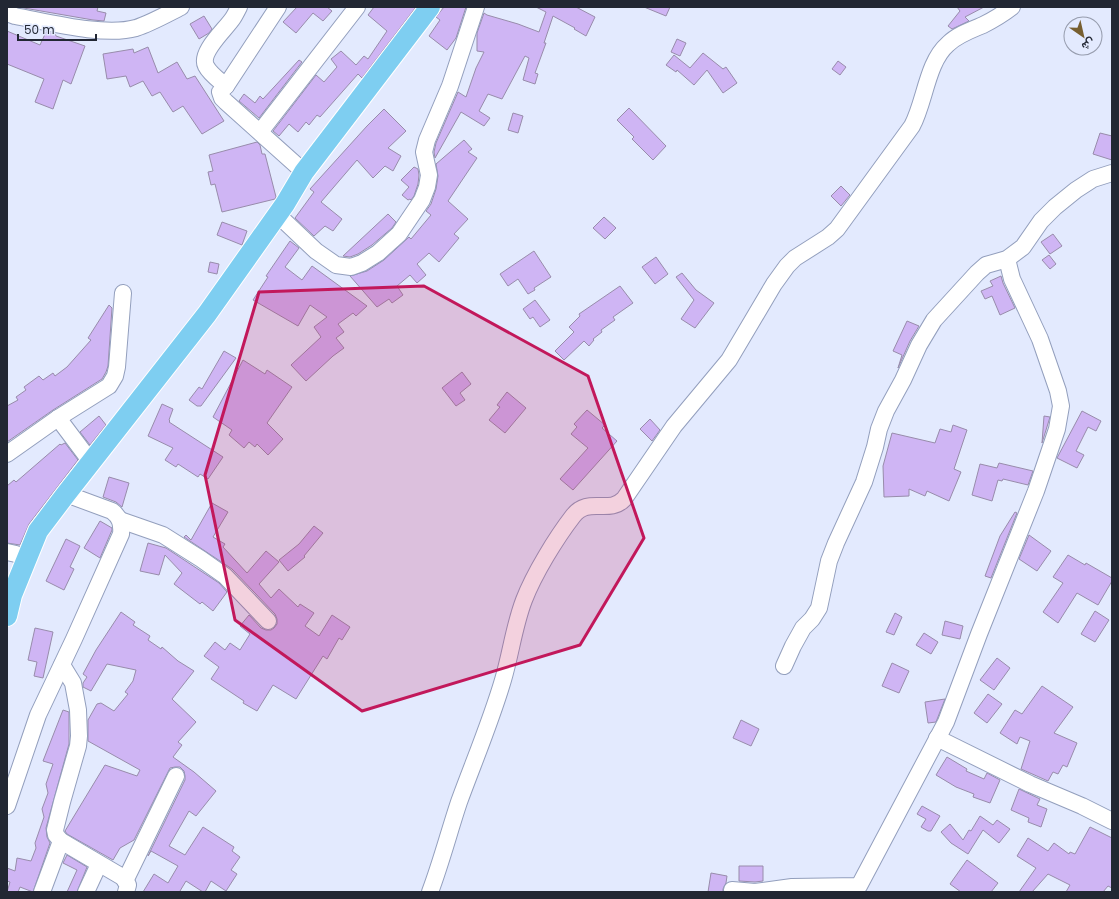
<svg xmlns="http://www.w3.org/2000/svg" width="1119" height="899" viewBox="0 0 1119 899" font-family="Poppins,Vazirmatn,sans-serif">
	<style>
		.building { fill: #cfb5f4; stroke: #988cab }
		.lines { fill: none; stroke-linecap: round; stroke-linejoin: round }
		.minor-casing { stroke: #939fbd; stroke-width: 18 }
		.major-casing { stroke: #fff; stroke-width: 22 }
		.minor { stroke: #fff; stroke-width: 16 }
		.major { stroke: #7ecef1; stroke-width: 20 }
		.marked { fill: #c2185b; fill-opacity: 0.2; stroke: #c2185b; stroke-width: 3; stroke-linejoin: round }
	</style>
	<rect width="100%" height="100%" fill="#e3eafe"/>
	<g class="building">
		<polygon points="18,7 98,7 97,11 106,13 104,21 93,20"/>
		<polygon points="297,7 327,7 332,11 323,21 313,13 296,33 283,22"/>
		<polygon points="374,7 416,7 362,78 358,74 320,117 317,115 309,125 306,122 298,132 289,124 279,136 273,131 316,75 324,82 337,67 331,59 341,51 356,65 364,56 368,59 387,31 368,15"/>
		<polygon points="444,7 466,7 456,38 447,50 429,36 440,20 436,17"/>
		<polygon points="536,7 576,7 595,17 586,36 574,29 575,28 553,16 544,43 546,43 535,73 538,74 535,84 523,80 529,58 525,56 502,99 488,94 479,111 490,118 484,126 461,112 435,158 434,152 436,143 458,92 466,97 476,68 484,52 477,51 477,33 484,13 487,15 518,24 539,32 546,12"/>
		<polygon points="644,7 670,7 666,16"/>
		<polygon points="957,7 984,7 965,17 969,21 952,29 948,26 960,11"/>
		<polygon points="204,16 212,29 209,33 199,39 190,24"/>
		<polygon points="7,31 40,45 46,32 55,34 56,36 85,46 71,84 63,80 53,109 35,102 44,79 7,64"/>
		<polygon points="677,39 686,43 680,56 671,52"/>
		<polygon points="148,47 158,73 177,62 187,79 195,76 224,121 202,134 183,106 173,112 160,92 152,96 143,81 130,87 126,76 107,79 103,54 133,49 134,53"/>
		<polygon points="703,53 723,69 726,67 737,83 723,93 707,70 694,85 677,70 676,72 666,65 674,55 690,68"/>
		<polygon points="299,60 302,62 259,118 239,101 244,94 255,103 260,96 263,99"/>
		<polygon points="838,61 846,67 840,75 832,69"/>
		<polygon points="629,108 666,146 653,160 632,139 634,137 617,120"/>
		<polygon points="384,109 406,131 388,148 401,156 393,171 385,166 373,178 357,160 321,202 342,219 333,231 325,226 314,236 295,218 314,192 310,189 367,126"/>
		<polygon points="513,113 523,116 518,133 508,130"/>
		<polygon points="1100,133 1112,136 1112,160 1093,154"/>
		<polygon points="464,140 472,149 468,152 477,158 448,201 468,219 454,234 459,238 439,262 429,253 417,264 426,275 417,283 410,275 397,286 403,295 392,303 389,299 377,307 350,276 367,271 384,260 409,237 411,239 431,215 426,211 431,204 436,189 438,176 436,164"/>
		<polygon points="257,142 260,145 262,154 265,154 276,197 275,199 222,212 215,184 211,185 208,172 213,171 209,155"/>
		<polygon points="414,167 418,169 419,175 418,184 414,196 411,200 410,199 408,200 402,195 409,187 401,180"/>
		<polygon points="841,186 850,195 841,206 831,196"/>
		<polygon points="388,214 396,222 392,228 372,245 358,254 350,257 343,256"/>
		<polygon points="604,217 616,228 605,239 593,228"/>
		<polygon points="222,222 247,231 242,245 217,235"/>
		<polygon points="1053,234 1062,246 1050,254 1041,242"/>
		<polygon points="290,241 299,248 285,267 302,280 312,266 367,306 356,316 353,313 338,324 344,332 336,338 344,348 333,356 306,381 291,365 321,337 314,327 327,317 310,305 298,326 253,300 268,277 266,276"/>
		<polygon points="534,251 551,277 534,288 535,290 528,294 518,279 508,286 500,274"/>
		<polygon points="1049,255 1056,264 1050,269 1042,260"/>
		<polygon points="656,257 668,274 655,284 642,267"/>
		<polygon points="210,262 219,264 217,274 208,272"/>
		<polygon points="682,273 696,290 714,303 695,328 681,319 694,300 676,277"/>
		<polygon points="1001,276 1003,283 1015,308 1000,315 992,296 985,299 981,291 993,286 990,281"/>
		<polygon points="620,286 633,303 613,317 615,320 601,330 602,332 593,339 594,340 589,346 584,341 564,360 555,351 574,332 569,327 580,316 579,314"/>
		<polygon points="535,300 550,320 540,327 533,317 530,319 523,309"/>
		<polygon points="109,305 112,308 108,366 106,372 102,379 53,410 7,442 7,406 18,400 16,397 26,390 24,387 39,376 43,380 53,373 55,376 67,367 91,340 88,338"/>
		<polygon points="907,321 919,326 910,341 898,368 902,355 893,351"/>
		<polygon points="224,351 236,358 201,406 197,406 189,400 199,387 202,389"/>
		<polygon points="243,360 265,374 267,370 292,387 267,423 283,439 268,455 257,444 255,447 249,442 244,448 229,435 232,430 213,417"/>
		<polygon points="462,372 471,384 460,393 465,400 456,406 442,388"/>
		<polygon points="507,392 526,408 505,433 489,420 500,407 497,405"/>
		<polygon points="162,404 173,409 169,420 170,421 169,422 223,457 208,479 200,474 198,477 178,464 176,467 165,460 173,448 148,436"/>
		<polygon points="587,410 605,425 602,428 617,441 573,490 560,479 588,448 571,434 577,427 574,424"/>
		<polygon points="1082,411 1101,421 1096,431 1088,427 1076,451 1084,455 1077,468 1057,458"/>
		<polygon points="99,416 106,425 90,445 80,432"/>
		<polygon points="1044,416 1050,417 1042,443"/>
		<polygon points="650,419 660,430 652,441 640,429"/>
		<polygon points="953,425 967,430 954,469 961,472 949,501 927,491 925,496 909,489 909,496 884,497 883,466 892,433 935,443 940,429 951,432"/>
		<polygon points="65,443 78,460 29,524 20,545 7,543 7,486 14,480 16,482 60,444 61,445"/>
		<polygon points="999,463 1033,471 1028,485 1003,479 1002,481 998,480 992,501 972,495 980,464 997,468"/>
		<polygon points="109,477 129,483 122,507 116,502 103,497"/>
		<polygon points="212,503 228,512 213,537 225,544 223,547 247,573 266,551 279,562 259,584 271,598 279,589 298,607 300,604 314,613 305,626 319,636 332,615 350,627 342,640 339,638 327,659 323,656 296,699 273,685 257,711 243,703 244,701 211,679 219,667 204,656 215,642 225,650 230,643 240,650 250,634 240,626 249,615 261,628 266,630 271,630 274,628 277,624 277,619 275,614 232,569 184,537 186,535 191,540"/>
		<polygon points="1015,512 1017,513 991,578 985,576 1000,536"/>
		<polygon points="100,521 112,528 112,530 100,558 84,548"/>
		<polygon points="314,526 323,533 304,556 305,557 288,571 279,560 299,544"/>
		<polygon points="1029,535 1051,551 1037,571 1019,559"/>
		<polygon points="66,539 80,546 70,567 74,569 64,590 46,581"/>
		<polygon points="148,543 166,548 219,583 227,592 213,611 202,602 200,604 174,584 182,573 165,555 159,575 140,571"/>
		<polygon points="1068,555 1085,565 1086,563 1112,578 1112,581 1098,605 1077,593 1058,623 1043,612 1063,583 1053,577"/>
		<polygon points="1095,611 1109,620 1095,642 1081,634"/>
		<polygon points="121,612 135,622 133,625 150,636 148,640 161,649 162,647 178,661 194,671 172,699 196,722 178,742 182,745 173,757 194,772 216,791 196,816 189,811 169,846 185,855 203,827 234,847 232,851 240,857 231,870 237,874 226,891 211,881 205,892 203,892 186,881 180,891 182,892 143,892 154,874 168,883 178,866 151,851 148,856 185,780 185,776 184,771 180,767 175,767 170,768 134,840 120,848 113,860 67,834 65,831 105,765 137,776 140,770 88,741 88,720 97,704 101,703 114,711 128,694 125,692 133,681 136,670 107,664 91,691 83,687 83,683 87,677 83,674 96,650"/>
		<polygon points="895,613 902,617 894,635 886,632"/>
		<polygon points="945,621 963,626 960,639 942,635"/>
		<polygon points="35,628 53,632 43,678 34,676 37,662 28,660"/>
		<polygon points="924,633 938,642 931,654 916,645"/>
		<polygon points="997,658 1010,668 994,690 980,680"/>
		<polygon points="892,663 909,671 899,693 882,686"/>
		<polygon points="1042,686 1073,707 1054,733 1077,743 1067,767 1063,765 1058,774 1053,772 1048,781 1021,769 1030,741 1020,737 1017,744 1000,733 1015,710 1022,714"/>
		<polygon points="988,694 1002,704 987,723 974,713"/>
		<polygon points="945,699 936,722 928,723 925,702"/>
		<polygon points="63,710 69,712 69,744 46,828 47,837 50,843 33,892 20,887 18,892 7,892 10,882 7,881 7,868 15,871 17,858 31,861 36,848 35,843 44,817 42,809 48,793 46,784 53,764 43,761"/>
		<polygon points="741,720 759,729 751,746 733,738"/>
		<polygon points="947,757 967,769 966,771 984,779 987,773 1000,780 990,803 973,797 974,794 956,787 936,775"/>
		<polygon points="1019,789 1040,799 1037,805 1047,809 1041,827 1028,822 1029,818 1011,810"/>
		<polygon points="922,806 940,816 931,831 928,831 921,827 926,819 917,814"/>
		<polygon points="980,816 993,825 997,820 1010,829 999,843 983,830 968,854 951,843 941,832 950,824 963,840 969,830 971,831"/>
		<polygon points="1090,827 1112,838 1112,888 1108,886 1103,892 1066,892 1070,885 1048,874 1032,892 1019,892 1036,868 1017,856 1028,838 1048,851 1054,843 1069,854 1070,852 1075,854"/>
		<polygon points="67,855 87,867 77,892 67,892 77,870 63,863"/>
		<polygon points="967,860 998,883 991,892 961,892 950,884"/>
		<polygon points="739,866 763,866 763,881 755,882 739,881"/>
		<polygon points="711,873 727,876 726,883 723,889 723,892 708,892"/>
	</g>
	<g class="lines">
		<defs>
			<g id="minor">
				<polyline points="278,7 226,86 220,92 222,98 226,102 304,172"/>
				<path d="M7,13L15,16C48,22 104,37 136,28C151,23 167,14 181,7"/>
				<path d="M226,86C219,80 210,74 206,66C199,52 226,29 233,18C235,15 237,11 239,7"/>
				<polyline points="260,132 357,7"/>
				<polyline points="278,215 316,251 336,265 351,267 362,263 378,253 399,234 422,200 427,187 429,175 424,152 427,140 450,86 476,7"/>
				<polyline points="58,418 91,462"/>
				<polyline points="7,454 58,418 109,386 115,376 117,367 123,293"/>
				<polyline points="120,520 163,535 201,559 225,576 268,621"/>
				<polyline points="7,552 16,554 26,560"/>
				<polyline points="62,665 73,683 78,710 79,736 78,746 62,802 55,830 56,835 61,841 124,878 128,885 126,892"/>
				<polyline points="784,666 793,646 803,628 812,619 819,608 829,561 836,543 864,482 875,447 879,429 886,411 903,380 919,345 934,320 977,273 986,265 1007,259 1023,247 1041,221 1055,207 1076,190 1093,179 1112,173"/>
				<polyline points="937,738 1030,784 1082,806 1112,821"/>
				<path d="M7,806L38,715L74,639L121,534C122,524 120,517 112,511L66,494"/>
				<polyline points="125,881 176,776"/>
				<polyline points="732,890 755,892 792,887 859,886 946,722 979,634 1036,491 1057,429 1061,406 1058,391 1040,339 1012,279 1007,259"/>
				<polyline points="42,892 61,841"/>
				<polyline points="86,892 99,864"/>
				<path d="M430,892C441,863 449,832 459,802C474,761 491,721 503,680C511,653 514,626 524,600C534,574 556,538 573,516C588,496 609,515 624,499L674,426L729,360L774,284L787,266L795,258L828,237L837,229L912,126C925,102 927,62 948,44C957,35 971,30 983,25C993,20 1003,14 1012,7"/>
			</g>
			<polyline id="major" points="7,616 12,595 38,531 66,494 207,314 285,204 304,172 430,7"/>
		</defs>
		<use href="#minor" class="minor-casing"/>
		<use href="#major" class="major-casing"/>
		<use href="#minor" class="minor"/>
		<use href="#major" class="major"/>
	</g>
	<path class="marked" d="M424,286L588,376L644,538L580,645L362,711L235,620L205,475L259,292Z"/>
	<rect width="1119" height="899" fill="none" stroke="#222733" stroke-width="16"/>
	<g transform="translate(1083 36) rotate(146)"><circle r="19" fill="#e3eafe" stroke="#969cad"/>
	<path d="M0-3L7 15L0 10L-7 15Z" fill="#775f30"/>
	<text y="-6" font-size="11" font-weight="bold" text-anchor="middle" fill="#222733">ش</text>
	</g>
	<path d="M18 34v6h78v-6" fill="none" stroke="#222733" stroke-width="2"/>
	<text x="24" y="34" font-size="12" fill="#222733" stroke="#e3eafe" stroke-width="3" paint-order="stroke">50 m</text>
</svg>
